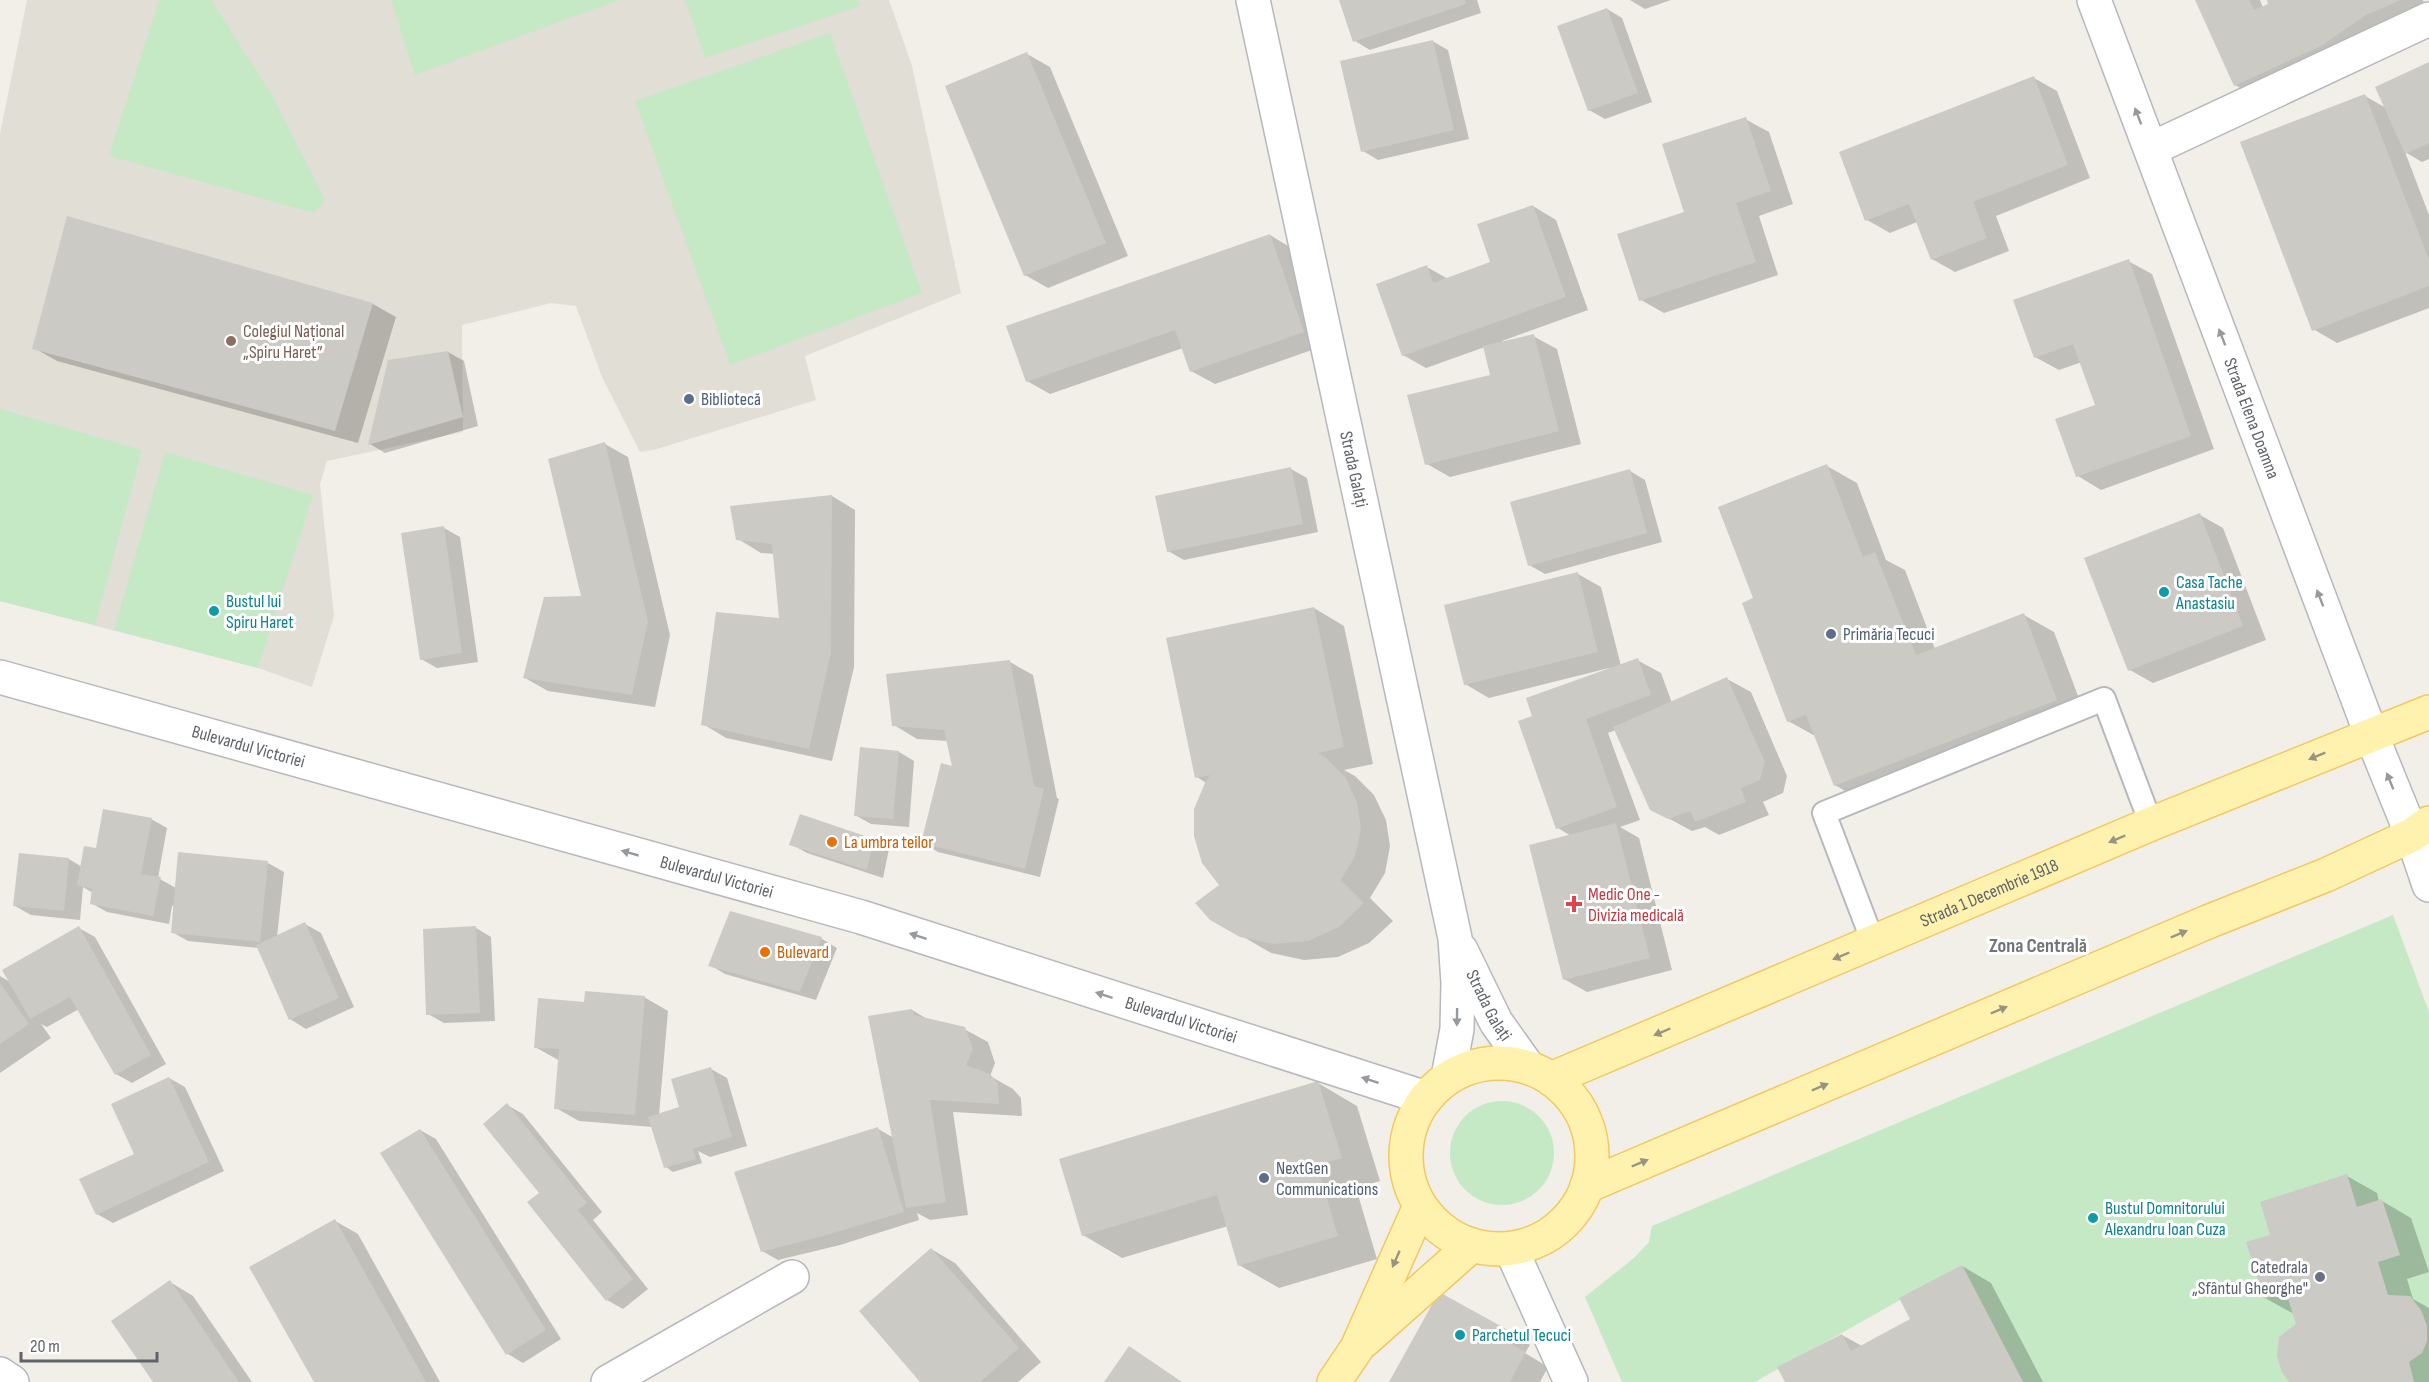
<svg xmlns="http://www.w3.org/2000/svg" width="2429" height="1382" viewBox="0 0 2429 1382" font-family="'Sofia Sans Condensed',sans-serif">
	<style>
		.education { fill: #e1ded6 }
		.green { fill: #c5e8c5 }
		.shadow { fill: #0003 }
		.building { fill: #cccac5 }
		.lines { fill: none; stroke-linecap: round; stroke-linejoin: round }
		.service-casing { stroke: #b5b8bc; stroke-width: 26 }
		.minor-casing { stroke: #b5b8bc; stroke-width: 36 }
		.tertiary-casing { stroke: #b5b8bc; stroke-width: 36 }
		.secondary-casing { stroke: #b6babf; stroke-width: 36 }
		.primary-casing { stroke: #f2c960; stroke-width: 36 }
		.service { stroke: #fff; stroke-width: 22 }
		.minor { stroke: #fff; stroke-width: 33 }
		.tertiary { stroke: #fff; stroke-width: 33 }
		.secondary { stroke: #fff; stroke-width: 33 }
		.primary { stroke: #fff2af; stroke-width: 33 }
		.oneway { fill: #979a9d }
		.oneway2 { fill: #979581 }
		.education-dot { fill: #8d6e63; stroke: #fff; stroke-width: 2 }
		.service-dot { fill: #5c6f8a; stroke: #fff; stroke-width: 2 }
		.culture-dot { fill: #0f9aa8; stroke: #fff; stroke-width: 2 }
		.food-dot { fill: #e8710a; stroke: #fff; stroke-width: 2 }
		.health-dot { fill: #e0444e; stroke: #fff; stroke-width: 2 }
		.worship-dot { fill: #6b7280; stroke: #fff; stroke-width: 2 }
		.labels { text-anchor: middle; stroke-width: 6; stroke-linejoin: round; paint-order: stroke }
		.education-label { font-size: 18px; fill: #785e54; stroke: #fff; text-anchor: start }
		.service-label { font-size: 18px; fill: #4e5e75; stroke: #fff; text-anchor: start }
		.street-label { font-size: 18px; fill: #5f6368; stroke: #fff }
		.culture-label { font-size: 18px; fill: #0d838f; stroke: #fff; text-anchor: start }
		.food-label { font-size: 18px; fill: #c56008; stroke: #fff; text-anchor: start }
		.health-label { font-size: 18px; fill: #be3a42; stroke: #fff; text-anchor: start }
		.worship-label { font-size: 18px; fill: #5b616d; stroke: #fff; text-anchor: end }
		.neighbourhood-label { font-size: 20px; font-weight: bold; fill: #70757a; stroke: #fff }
	</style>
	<rect width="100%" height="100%" fill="#f1efe8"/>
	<polygon class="education" points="27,0 889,0 912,66 961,293 805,356 816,400 657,449 640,452 602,377 576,306 551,303 462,325 463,432 327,461 320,484 334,616 312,687 258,668 0,601 0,134"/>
	<g class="green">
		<polygon points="159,0 211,0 272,95 325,200 314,213 109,156"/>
		<polygon points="391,0 619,0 415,75"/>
		<polygon points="685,0 858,0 860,6 705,58"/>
		<polygon points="830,33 922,293 730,365 635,101"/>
		<polygon points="0,409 142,450 95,625 0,601"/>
		<polygon points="165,452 313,495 258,668 114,630"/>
		<polygon points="2393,915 2429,1012 2429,1382 2023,1382 1962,1265 1755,1382 1622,1382 1585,1297 1634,1258 1649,1242 1652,1226"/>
		<circle cx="1502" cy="1153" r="52"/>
	</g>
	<g class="shadow">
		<polygon points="1341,0 1477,0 1481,13 1370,50 1355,41"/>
		<polygon points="1630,0 1671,0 1645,9"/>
		<polygon points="2197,0 2260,0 2263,8 2270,4 2269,0 2423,0 2425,5 2251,94 2235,85"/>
		<polygon points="1607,9 1622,18 1652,102 1605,119 1589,110"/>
		<polygon points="1432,41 1448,50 1469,139 1378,160 1363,151"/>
		<polygon points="1027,54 1050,67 1128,256 1048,288 1025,275"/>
		<polygon points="2429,64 2429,159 2422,162 2405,152 2429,215 2429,308 2337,343 2313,329 2365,96 2386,108"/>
		<polygon points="2034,78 2057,91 2090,178 1996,216 2009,251 1955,272 1932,259 1917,222 1890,233 1867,220"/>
		<polygon points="1745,119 1769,132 1793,204 1759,216 1778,275 1664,313 1641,300 1686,213"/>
		<polygon points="1533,206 1556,220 1588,310 1502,341 1502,343 1533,336 1557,349 1581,444 1450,477 1427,464 1492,376 1485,347 1426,368 1403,355 1427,267 1448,279 1492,263"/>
		<polygon points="68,218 373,304 396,317 358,443 57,361 34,348"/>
		<polygon points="1270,235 1293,249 1326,345 1215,384 1191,371 1183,348 1050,394 1027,381"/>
		<polygon points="2128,261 2152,274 2214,449 2101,490 2078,476 2097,406 2082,362 2059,370 2035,357"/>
		<polygon points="448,352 464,361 478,426 385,453 370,444"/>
		<polygon points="605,444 628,457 670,635 655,707 548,691 525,678 583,598"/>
		<polygon points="1827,466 1857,483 1886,560 1905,570 1935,649 2024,615 2054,632 2086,717 1864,802 1835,785 1817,737 1788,721 1755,599"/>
		<polygon points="1291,469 1307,478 1318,532 1184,560 1168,551"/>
		<polygon points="1630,471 1645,480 1662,542 1545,574 1529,565"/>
		<polygon points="832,496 855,510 854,667 832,761 726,738 703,724 781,620 775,554 761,553 738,539"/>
		<polygon points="2200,515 2223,528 2266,640 2153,683 2130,670"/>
		<polygon points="444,528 460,537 478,662 437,668 421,659"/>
		<polygon points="1578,574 1601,587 1621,666 1637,660 1661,673 1672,703 1727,679 1751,692 1787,776 1783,793 1763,802 1769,815 1719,835 1705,827 1692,831 1651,809 1616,730 1608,733 1640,820 1620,827 1639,838 1672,970 1587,992 1564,979 1571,836 1558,828 1534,717 1609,670 1609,668 1489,698 1465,684"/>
		<polygon points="1314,608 1344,626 1373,764 1344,770 1355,776 1374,795 1386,820 1390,846 1385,873 1370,898 1393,921 1369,943 1338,957 1304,960 1271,953 1211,918 1221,886 1206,783 1197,777"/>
		<polygon points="1010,662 1033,675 1057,798 1059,799 1040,877 938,852 923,843 959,769 948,741 917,739 894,725"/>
		<polygon points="899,752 914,761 909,827 871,824 855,815"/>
		<polygon points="151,819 167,828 158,878 176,888 180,854 268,863 284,872 277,937 305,924 321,933 354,1007 306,1029 290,1019 259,948 188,941 172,932 175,906 172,906 169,924 107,912 91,903 93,893 83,887 80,920 31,915 15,906 69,859 82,867 97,850"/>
		<polygon points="873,840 889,849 883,878 807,853 791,844"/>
		<polygon points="731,913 822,939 837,948 816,1000 725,974 710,965"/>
		<polygon points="79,928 95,937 166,1064 132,1083 116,1074 79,1009 47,1027 41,1024 51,1038 0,1073 0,976 10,982"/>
		<polygon points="476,928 491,937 495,1021 444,1023 428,1014"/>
		<polygon points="644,997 668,1011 659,1115 679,1109 711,1069 727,1078 747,1146 710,1157 698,1151 702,1163 673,1172 666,1167 653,1127 579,1121 556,1108 560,1061 535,1047 585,1003"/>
		<polygon points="912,1010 929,1020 964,1029 988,1042 995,1063 990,1076 1013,1089 1021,1098 1022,1116 953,1112 968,1215 930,1220 917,1213 919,1220 840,1245 778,1260 762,1251 878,1129 894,1138"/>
		<polygon points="169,1078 185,1087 224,1171 113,1223 97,1214 136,1155"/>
		<polygon points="1318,1083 1357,1106 1380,1181 1356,1188 1377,1259 1279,1288 1239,1265 1228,1226 1122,1258 1083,1235"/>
		<polygon points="507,1105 523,1114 602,1212 593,1220 648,1289 623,1309 607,1300"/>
		<polygon points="420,1130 436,1139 561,1339 523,1363 508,1354"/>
		<polygon points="2347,1176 2377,1193 2379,1202 2382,1201 2411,1218 2429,1272 2407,1279 2413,1299 2429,1308 2429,1382 2291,1382 2297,1325 2294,1314 2265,1298 2272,1236"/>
		<polygon points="335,1221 358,1234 440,1382 316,1382"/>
		<polygon points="931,1249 955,1263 1041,1362 1018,1382 922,1382"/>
		<polygon points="1962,1266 1991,1283 2043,1382 1787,1382 1842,1335 1862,1346 1912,1320"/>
		<polygon points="170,1282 193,1296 252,1382 155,1382"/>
		<polygon points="1507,1332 1530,1345 1525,1353 1548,1367 1540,1382 1391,1382"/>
	</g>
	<g class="building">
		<polygon points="1339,0 1465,0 1466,4 1353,42"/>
		<polygon points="2195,0 2249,0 2254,10 2268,4 2267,0 2401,0 2366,15 2321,46 2234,86"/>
		<polygon points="1607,8 1638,93 1588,111 1557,26"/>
		<polygon points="1433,40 1454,130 1361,152 1340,61"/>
		<polygon points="1027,52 1106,243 1024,276 945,86"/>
		<polygon points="2429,62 2429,143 2405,154 2375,87"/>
		<polygon points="2034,76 2068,165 1973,202 1987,238 1931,260 1909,204 1865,221 1839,152"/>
		<polygon points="2365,94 2429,260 2429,286 2312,331 2240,142"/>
		<polygon points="1746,117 1771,191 1736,203 1756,262 1639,301 1617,234 1684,212 1662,144"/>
		<polygon points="1533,205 1566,297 1402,356 1376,284 1427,265 1433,283 1490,262 1477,224"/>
		<polygon points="67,216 373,303 335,431 32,349"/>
		<polygon points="1270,234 1304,332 1190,372 1175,330 1026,382 1006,326"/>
		<polygon points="2129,259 2191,436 2076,477 2055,419 2095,405 2073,344 2034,358 2013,300"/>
		<polygon points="1534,334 1559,431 1425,465 1407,395 1490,375 1483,346"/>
		<polygon points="448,351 463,417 368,445 388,360"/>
		<polygon points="605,442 648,621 632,695 523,678 544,597 581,596 548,459"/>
		<polygon points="1827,464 1863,557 1875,552 1916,655 2024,613 2057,700 1834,786 1806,715 1787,722 1742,603 1753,598 1718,507"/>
		<polygon points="1291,467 1303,524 1167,552 1155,496"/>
		<polygon points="1630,469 1647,533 1528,566 1510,502"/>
		<polygon points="832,495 831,653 809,749 701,725 716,612 779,618 772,544 736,540 730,506"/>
		<polygon points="2200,513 2243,626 2128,671 2084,558"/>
		<polygon points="444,526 462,653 420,660 401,533"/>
		<polygon points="1578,572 1598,652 1464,685 1444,605"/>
		<polygon points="1314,607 1344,747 1318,753 1325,757 1345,777 1357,802 1361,829 1355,856 1341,880 1364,903 1339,927 1308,941 1273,944 1240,937 1210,920 1195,903 1219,885 1202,863 1194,836 1194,809 1205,783 1210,775 1195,778 1166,638"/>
		<polygon points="1638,658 1651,695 1586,719 1617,807 1556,829 1518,721 1532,716 1526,698"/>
		<polygon points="1010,660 1034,786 1044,789 1025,869 921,843 941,763 952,766 944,730 892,726 886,674"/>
		<polygon points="1727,677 1765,762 1760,780 1741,788 1746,802 1695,822 1690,811 1668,819 1650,810 1613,727"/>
		<polygon points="860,747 899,751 893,819 854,816"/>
		<polygon points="103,809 152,818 141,874 161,877 153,916 90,904 92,889 77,885 84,846 96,848"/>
		<polygon points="800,814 874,839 867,870 789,845"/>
		<polygon points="1616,823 1650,958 1563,980 1529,845"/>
		<polygon points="178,852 268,861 260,942 171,933"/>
		<polygon points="19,853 69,858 64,911 13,906"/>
		<polygon points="730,911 822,937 800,992 708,966"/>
		<polygon points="305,922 339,998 289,1020 256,945"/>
		<polygon points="79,926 151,1055 115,1075 70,997 30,1019 2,970"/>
		<polygon points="476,926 480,1013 426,1015 423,929"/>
		<polygon points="0,983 29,1024 0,1044"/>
		<polygon points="585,991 645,996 635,1115 554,1109 559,1049 534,1048 538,998 584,1002"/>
		<polygon points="912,1009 914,1015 965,1027 973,1049 966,1065 990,1074 998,1084 999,1104 930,1100 946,1202 906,1208 868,1016"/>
		<polygon points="711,1067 732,1137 693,1149 696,1159 664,1168 648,1117 679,1107 671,1079"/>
		<polygon points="169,1077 209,1162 96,1215 79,1179 134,1154 111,1104"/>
		<polygon points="1318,1081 1342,1158 1317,1165 1338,1236 1238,1266 1217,1195 1082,1236 1059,1159"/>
		<polygon points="507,1103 587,1203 578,1210 633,1279 606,1301 527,1202 539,1193 483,1124"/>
		<polygon points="878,1127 904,1212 823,1236 761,1252 734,1172"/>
		<polygon points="420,1129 546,1330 506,1355 380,1153"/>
		<polygon points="2347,1174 2357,1207 2382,1199 2400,1255 2378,1262 2388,1295 2410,1296 2421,1310 2427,1326 2427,1341 2422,1353 2409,1362 2414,1382 2289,1382 2282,1372 2277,1356 2279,1337 2296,1324 2286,1292 2264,1299 2246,1242 2270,1235 2260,1202"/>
		<polygon points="335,1219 426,1382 314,1382 249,1267"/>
		<polygon points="931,1248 1019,1348 980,1382 920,1382 859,1311"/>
		<polygon points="1962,1265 2023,1382 1785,1382 1777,1367 1842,1334 1851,1351 1910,1319 1899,1298"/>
		<polygon points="170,1280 239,1382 153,1382 111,1321"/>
		<polygon points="1439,1292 1508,1330 1503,1340 1526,1352 1510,1382 1389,1382"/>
		<polygon points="1129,1346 1182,1382 1104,1382"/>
	</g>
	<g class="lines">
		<defs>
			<polyline id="service" points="1873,942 1824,813 2104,699 2151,824"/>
			<g id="minor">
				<polyline points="2151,149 2429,19"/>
				<polyline points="2412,835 2429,885"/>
				<polyline points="0,1374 12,1382"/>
				<polyline points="608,1382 792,1277"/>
			</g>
			<g id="tertiary">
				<path id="s1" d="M1253,0L1455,938L1458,983L1457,1029L1448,1077"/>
				<path id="s2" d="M2094,0L2371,734L2412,835"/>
				<path id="s3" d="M0,677L861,917L1426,1098"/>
				<path id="s4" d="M1461,950L1496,1022L1528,1067"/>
			</g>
			<polyline id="secondary" points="1511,1249 1571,1382"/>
			<g id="primary">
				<circle cx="1499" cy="1156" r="93"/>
				<path id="s5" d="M1551,1079L2151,824L2429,712"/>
				<polyline points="1587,1186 2210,921 2326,875 2412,835 2429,823"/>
				<polyline points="1365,1340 1472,1245"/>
				<polyline points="1334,1382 1357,1348 1420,1206"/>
			</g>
		</defs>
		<use href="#service" class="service-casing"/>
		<use href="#minor" class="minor-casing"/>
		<use href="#tertiary" class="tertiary-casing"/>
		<use href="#secondary" class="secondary-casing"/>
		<use href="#primary" class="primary-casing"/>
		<use href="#service" class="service"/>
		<use href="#minor" class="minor"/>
		<use href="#tertiary" class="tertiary"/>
		<use href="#secondary" class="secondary"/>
		<use href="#primary" class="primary"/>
	</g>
	<defs><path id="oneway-solid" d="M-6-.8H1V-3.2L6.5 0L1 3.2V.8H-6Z" transform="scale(1.5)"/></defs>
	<g class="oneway">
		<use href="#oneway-solid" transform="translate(2138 116) rotate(-111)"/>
		<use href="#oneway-solid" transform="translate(2222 337) rotate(-111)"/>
		<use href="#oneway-solid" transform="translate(2320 598) rotate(-111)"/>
		<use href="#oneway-solid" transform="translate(2390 781) rotate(-112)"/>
		<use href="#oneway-solid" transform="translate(630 853) rotate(-164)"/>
		<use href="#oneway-solid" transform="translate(918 936) rotate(-162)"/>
		<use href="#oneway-solid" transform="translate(1104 995) rotate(-162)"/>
		<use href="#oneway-solid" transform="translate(1457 1017) rotate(91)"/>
		<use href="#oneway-solid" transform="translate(1370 1080) rotate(-162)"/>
	</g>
	<g class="oneway2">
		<use href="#oneway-solid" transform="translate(2317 756) rotate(158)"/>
		<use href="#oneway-solid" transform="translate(2117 839) rotate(157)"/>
		<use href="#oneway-solid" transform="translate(2179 934) rotate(-23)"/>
		<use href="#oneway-solid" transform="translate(1841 956) rotate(157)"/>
		<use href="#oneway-solid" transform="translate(1999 1010) rotate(-23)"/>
		<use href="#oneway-solid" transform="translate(1662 1032) rotate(157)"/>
		<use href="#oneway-solid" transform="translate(1820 1087) rotate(-23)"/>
		<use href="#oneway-solid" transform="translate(1640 1163) rotate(-23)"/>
		<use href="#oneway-solid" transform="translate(1396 1259) rotate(114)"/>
	</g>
	<circle class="education-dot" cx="231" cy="341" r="6"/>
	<g class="service-dot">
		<circle cx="689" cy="399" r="6"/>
		<circle cx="1831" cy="634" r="6"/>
		<circle cx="1264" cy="1178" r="6"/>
	</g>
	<g class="culture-dot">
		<circle cx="2164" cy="592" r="6"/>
		<circle cx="214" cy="611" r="6"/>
		<circle cx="2093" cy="1218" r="6"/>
		<circle cx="1460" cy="1335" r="6"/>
	</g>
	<g class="food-dot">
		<circle cx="832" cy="842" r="6"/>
		<circle cx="765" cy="952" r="6"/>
	</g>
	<path class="health-dot" d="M1571 895h6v6h6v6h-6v6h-6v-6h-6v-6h6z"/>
	<circle class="worship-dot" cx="2320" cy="1277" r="6"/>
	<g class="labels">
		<g class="education-label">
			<text x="243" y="337">Colegiul Național<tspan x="243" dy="21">„Spiru Haret”</tspan></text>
		</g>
		<g class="service-label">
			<text x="701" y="405">Bibliotecă</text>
			<text x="1843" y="640">Primăria Tecuci</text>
			<text x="1276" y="1174">NextGen<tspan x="1276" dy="21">Communications</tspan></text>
		</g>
		<g class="street-label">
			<text dy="6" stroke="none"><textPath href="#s2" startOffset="447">Strada Elena Doamna</textPath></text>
			<text dy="6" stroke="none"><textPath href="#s1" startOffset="480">Strada Galați</textPath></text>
			<text dy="6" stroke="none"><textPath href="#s3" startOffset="258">Bulevardul Victoriei</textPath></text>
			<text dy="6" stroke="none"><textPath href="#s3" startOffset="744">Bulevardul Victoriei</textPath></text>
			<text dy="6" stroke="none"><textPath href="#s5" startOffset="476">Strada 1 Decembrie 1918</textPath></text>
			<text dy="6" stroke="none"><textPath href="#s4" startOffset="62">Strada Galați</textPath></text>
			<text dy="6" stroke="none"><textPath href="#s3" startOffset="1230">Bulevardul Victoriei</textPath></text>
		</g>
		<g class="culture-label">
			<text x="2176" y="588">Casa Tache<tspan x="2176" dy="21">Anastasiu</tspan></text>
			<text x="226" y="607">Bustul lui<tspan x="226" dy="21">Spiru Haret</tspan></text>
			<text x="2105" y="1214">Bustul Domnitorului<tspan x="2105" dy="21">Alexandru Ioan Cuza</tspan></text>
			<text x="1472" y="1341">Parchetul Tecuci</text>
		</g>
		<g class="food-label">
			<text x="844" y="848">La umbra teilor</text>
			<text x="777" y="958">Bulevard</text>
		</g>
		<g class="health-label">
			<text x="1588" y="900">Medic One -<tspan x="1588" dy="21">Divizia medicală</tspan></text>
		</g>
		<g class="worship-label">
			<text x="2308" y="1273">Catedrala<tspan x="2308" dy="21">„Sfântul Gheorghe"</tspan></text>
		</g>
		<g class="neighbourhood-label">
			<text x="2038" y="952">Zona Centrală</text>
		</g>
	</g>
	<path d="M21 1352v9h136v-9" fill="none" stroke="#5f6368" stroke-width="3"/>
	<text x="30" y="1352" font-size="18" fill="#5f6368" stroke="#ffffff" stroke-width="4.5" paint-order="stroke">20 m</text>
</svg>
